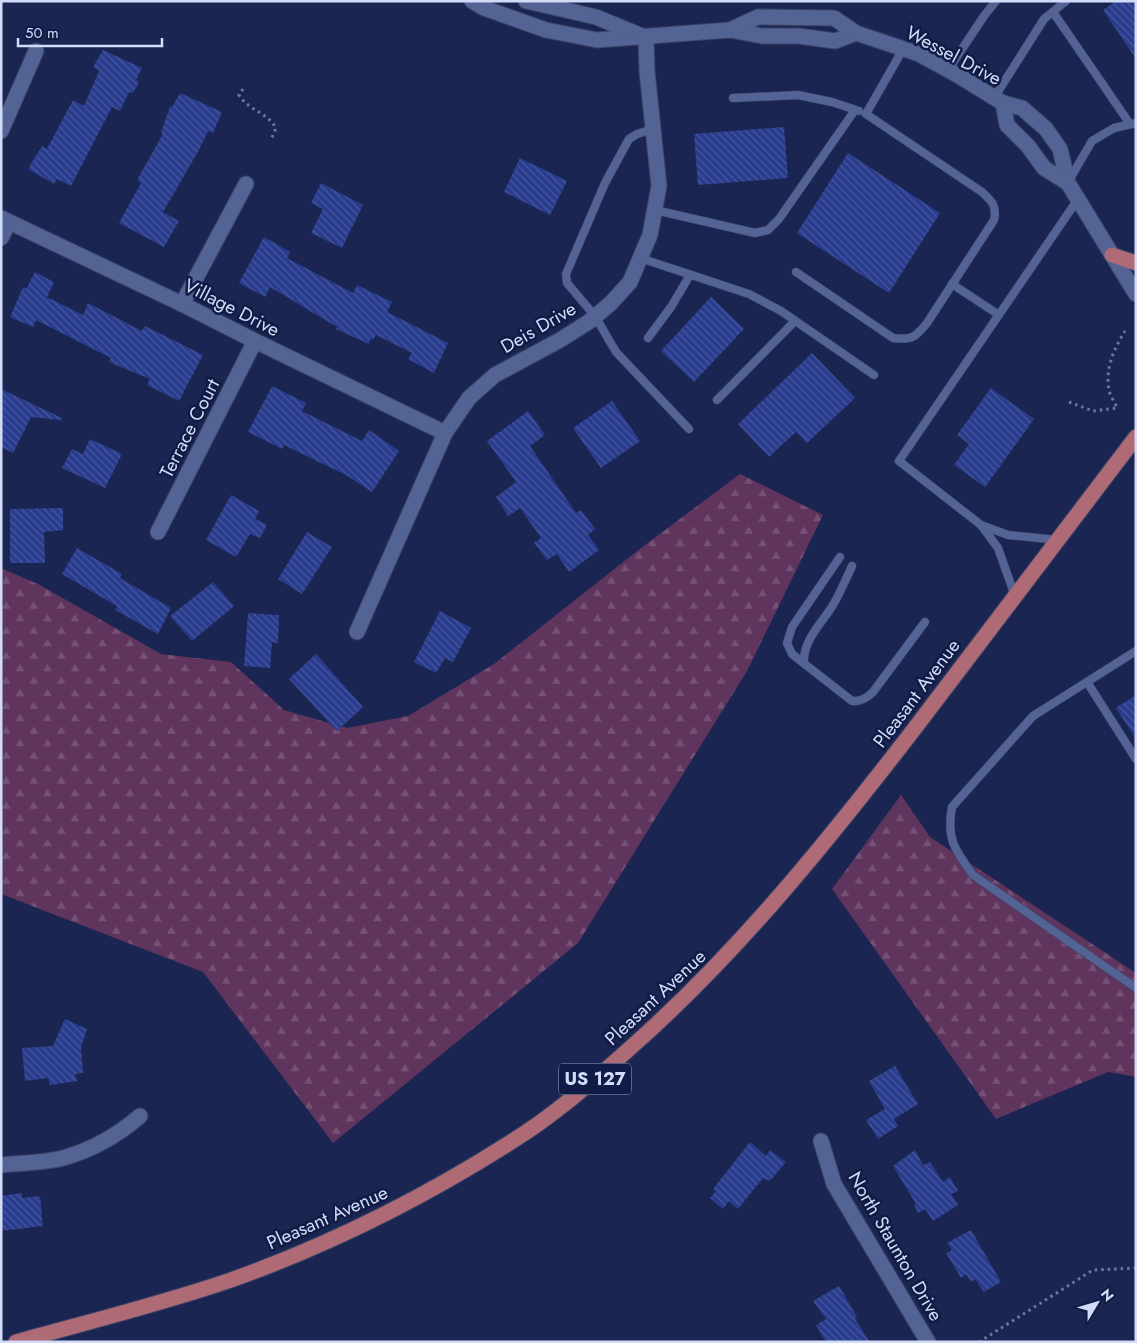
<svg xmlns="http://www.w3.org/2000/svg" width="1137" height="1343" viewBox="0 0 1137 1343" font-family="Jost,sans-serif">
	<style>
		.forest { fill: url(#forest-firs) }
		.building { fill: url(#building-back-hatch) }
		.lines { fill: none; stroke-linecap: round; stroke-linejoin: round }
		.service-casing { stroke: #3b4268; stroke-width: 9 }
		.minor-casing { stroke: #3b4268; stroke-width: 17 }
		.primary-casing { stroke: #3b4268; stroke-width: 17 }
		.path { stroke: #6e799e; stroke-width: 3; stroke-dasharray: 2.5 4; stroke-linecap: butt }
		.service { stroke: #536394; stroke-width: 8 }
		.minor { stroke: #536394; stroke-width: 15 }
		.primary { stroke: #af6b75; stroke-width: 15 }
		.labels { text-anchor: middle; stroke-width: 5; stroke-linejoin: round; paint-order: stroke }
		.shield { fill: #111c46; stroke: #98a2c3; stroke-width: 1 }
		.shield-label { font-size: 18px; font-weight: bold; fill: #d2dcf9 }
		.street-label { font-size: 19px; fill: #d2dcf9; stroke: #111c46 }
	</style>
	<defs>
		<pattern id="forest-firs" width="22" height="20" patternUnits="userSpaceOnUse" patternTransform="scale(1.25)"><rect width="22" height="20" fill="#5f345d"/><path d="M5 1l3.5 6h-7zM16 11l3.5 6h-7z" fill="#755175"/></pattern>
		<pattern id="building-back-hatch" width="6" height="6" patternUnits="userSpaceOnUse" patternTransform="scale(1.25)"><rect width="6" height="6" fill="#293c8d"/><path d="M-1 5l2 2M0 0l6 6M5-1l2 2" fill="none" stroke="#47589e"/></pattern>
	</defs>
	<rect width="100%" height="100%" fill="#1a2651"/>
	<g class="forest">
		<polygon points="740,474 823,515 747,671 578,943 333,1143 203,972 1,894 1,564 3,569 38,584 161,654 231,662 284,710 347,728 408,716 494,664 641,548"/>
		<polygon points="901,795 930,837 1136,973 1136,1077 1108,1072 996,1119 832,889"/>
	</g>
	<g class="building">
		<polygon points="1116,1 1136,1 1136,59 1103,10"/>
		<polygon points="103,50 142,68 136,80 139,82 133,93 129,92 120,111 112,107 71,186 57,179 54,184 28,169 42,146 47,149 73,100 84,106 99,71 93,67"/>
		<polygon points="180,93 222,112 213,133 208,131 199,150 163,212 179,221 164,247 119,223 141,183 137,180 163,134 161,133 170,106 172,107"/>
		<polygon points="784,127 788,178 698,185 694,134"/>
		<polygon points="848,153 940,213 889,293 797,233"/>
		<polygon points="520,158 567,181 550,215 504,192"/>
		<polygon points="321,183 363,205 342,248 311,233 323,209 311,203"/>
		<polygon points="264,237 290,252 287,258 353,293 357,285 392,302 387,312 448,343 434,373 408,359 412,353 376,335 373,340 370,339 369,344 336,329 337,327 270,287 265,297 239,283"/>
		<polygon points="35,272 54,282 47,297 83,315 88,303 142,331 145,326 203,355 179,401 147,385 150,379 109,362 111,358 36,320 33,327 10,317 23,287 26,289"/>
		<polygon points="711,297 744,329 694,382 661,351"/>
		<polygon points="812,353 855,398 807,443 796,432 769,457 738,424"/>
		<polygon points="272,386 306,403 302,411 362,441 369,430 399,451 372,492 346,475 284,445 282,449 248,432"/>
		<polygon points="991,388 1034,419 985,487 954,465 969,444 957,435"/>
		<polygon points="1,389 62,418 61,420 31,417 13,453 1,447"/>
		<polygon points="612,401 640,441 601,468 573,428"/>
		<polygon points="528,411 545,435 530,446 576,513 581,510 595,529 588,535 599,550 569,572 557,554 547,560 534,543 541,538 520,508 508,516 496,497 516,482 487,441"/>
		<polygon points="90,439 122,454 105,488 62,468 72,449 83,454"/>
		<polygon points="231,495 259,511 255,519 267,525 260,538 250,534 236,557 206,540"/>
		<polygon points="63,508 63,530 44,532 45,563 10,563 10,509"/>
		<polygon points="307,532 332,547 302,594 278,579"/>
		<polygon points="77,548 122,574 120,578 171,608 158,634 115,610 117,606 62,574"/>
		<polygon points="213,582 234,606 192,641 170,616"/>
		<polygon points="440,611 471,628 453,662 445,658 436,673 414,662"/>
		<polygon points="248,613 279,615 278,643 272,642 270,668 244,666"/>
		<polygon points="316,654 363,707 337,731 289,679"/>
		<polygon points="1136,695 1136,739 1116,708"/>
		<polygon points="65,1019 87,1029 81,1048 83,1073 75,1074 77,1081 50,1085 48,1078 25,1081 22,1048 53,1046"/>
		<polygon points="895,1066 918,1104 894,1119 898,1126 878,1139 866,1120 885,1109 869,1081"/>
		<polygon points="750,1142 766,1156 770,1150 786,1162 770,1181 763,1178 738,1209 729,1201 723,1209 710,1198 716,1191 713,1189"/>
		<polygon points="915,1150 923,1165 930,1162 943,1182 950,1177 958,1191 951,1194 958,1205 933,1221 925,1209 918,1213 914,1205 916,1204 893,1166"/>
		<polygon points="22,1193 22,1198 40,1196 43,1226 1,1231 1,1196"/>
		<polygon points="971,1230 1001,1282 984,1292 975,1279 971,1282 966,1274 961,1278 946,1253 952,1250 947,1243"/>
		<polygon points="839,1286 857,1317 855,1319 870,1342 826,1342 816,1325 826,1319 813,1301"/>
	</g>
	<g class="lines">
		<defs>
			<g id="service">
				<polyline points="1053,12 1130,124"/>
				<polyline points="948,70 984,16 996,1"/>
				<polyline points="733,98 798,95 832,102 859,111"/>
				<polyline points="994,98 1044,19 1066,1"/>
				<polyline points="653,129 637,134 629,139 605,183 566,274 567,283 595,316 616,352 689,429"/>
				<polyline points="1068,182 1092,141 1114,128 1136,123"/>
				<polyline points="655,210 755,233 768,230 779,219 855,110"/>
				<polyline points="640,258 749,294 781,311 874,375"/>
				<path d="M796,272L893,338C912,340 915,338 927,323L994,220C997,206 992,201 982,192L866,114L903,49"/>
				<polyline points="952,284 999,315"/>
				<polyline points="648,338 671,307 690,275"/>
				<polyline points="717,400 795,321"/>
				<polyline points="981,525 1008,535 1058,540"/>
				<path d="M840,557L792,627L787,643L792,654L852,701C861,702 867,698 873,692L925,622"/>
				<polyline points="1015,596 998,548 981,525 899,461 1078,199"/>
				<path d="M1136,651L1033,716L952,807C946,839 955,850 973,875L1136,988"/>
				<path d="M804,662C803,640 822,623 833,605C840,593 846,579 852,566"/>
				<polyline points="1087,682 1136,759"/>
			</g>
			<g id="minor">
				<polyline points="472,1 484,8 546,30 597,40 730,30 762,36 799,36 835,41 856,33"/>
				<polyline points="526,1 596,17 642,36"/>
				<polyline points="730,30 758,17 834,18 856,33 919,54 959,76 1003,103 1022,108 1046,129 1060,149 1068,183 1136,294"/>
				<polyline points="1003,103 1007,125 1028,146 1044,168 1068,183"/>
				<polyline points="1,131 36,51"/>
				<polyline points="1,218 182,304 255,341 445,433"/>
				<polyline points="1,238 9,222"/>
				<polyline points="182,304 246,184"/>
				<polyline points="158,532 255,341"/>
				<polyline points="357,632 445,433 469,398 495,375 560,340 590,321 611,303 630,282 650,235 659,186 647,71 646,37"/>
				<polyline points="821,1141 834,1184 928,1342"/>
				<path d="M1,1165C20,1163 44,1163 63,1158C92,1150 118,1135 140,1116"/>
			</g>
			<g id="primary">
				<polyline points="1112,255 1136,263"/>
				<path d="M16,1342C88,1322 161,1304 231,1280C329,1245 423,1198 511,1142C553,1116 591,1083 628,1050C737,954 827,842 915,728C989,631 1063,534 1136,437"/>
			</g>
		</defs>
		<use href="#service" class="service-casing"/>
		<use href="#minor" class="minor-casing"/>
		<use href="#primary" class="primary-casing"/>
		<g class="path">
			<path d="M243,89L239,95C248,110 268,113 276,128L271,140"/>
			<path d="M1069,402L1093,411L1117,408C1115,402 1110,396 1109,390C1105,368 1114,349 1125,331"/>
			<polyline points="979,1342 1093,1270 1136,1268"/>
		</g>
		<use href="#service" class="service"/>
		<use href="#minor" class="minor"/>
		<use href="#primary" class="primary"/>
	</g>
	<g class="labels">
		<rect class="shield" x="559" y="1063.5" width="72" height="31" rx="4"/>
		<g class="shield-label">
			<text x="595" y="1085">US 127</text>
		</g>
		<g class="street-label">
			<text transform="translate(954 55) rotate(28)" y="7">Wessel Drive</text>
			<text transform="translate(232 307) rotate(27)" y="7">Village Drive</text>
			<text transform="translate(538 327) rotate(-30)" y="7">Deis Drive</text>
			<text transform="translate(189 428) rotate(-63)" y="7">Terrace Court</text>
			<text transform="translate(916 693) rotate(-53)" y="7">Pleasant Avenue</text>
			<text transform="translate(655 997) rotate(-43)" y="7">Pleasant Avenue</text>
			<text transform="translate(327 1217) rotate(-24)" y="7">Pleasant Avenue</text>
			<text transform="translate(896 1246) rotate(60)" y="7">North Staunton Drive</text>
		</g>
	</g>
	<rect width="1137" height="1343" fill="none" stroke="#d2dcf9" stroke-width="5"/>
	<g transform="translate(1097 1303) rotate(52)" stroke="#111c46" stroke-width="4" paint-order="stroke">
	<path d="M0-4L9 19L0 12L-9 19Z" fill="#d2dcf9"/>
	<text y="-8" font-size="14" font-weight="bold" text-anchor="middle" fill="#d2dcf9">N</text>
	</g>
	<path d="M18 38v8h144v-8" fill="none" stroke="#d2dcf9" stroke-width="2.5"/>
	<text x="25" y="38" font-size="15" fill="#d2dcf9" stroke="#111c46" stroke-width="4" paint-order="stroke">50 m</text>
</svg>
